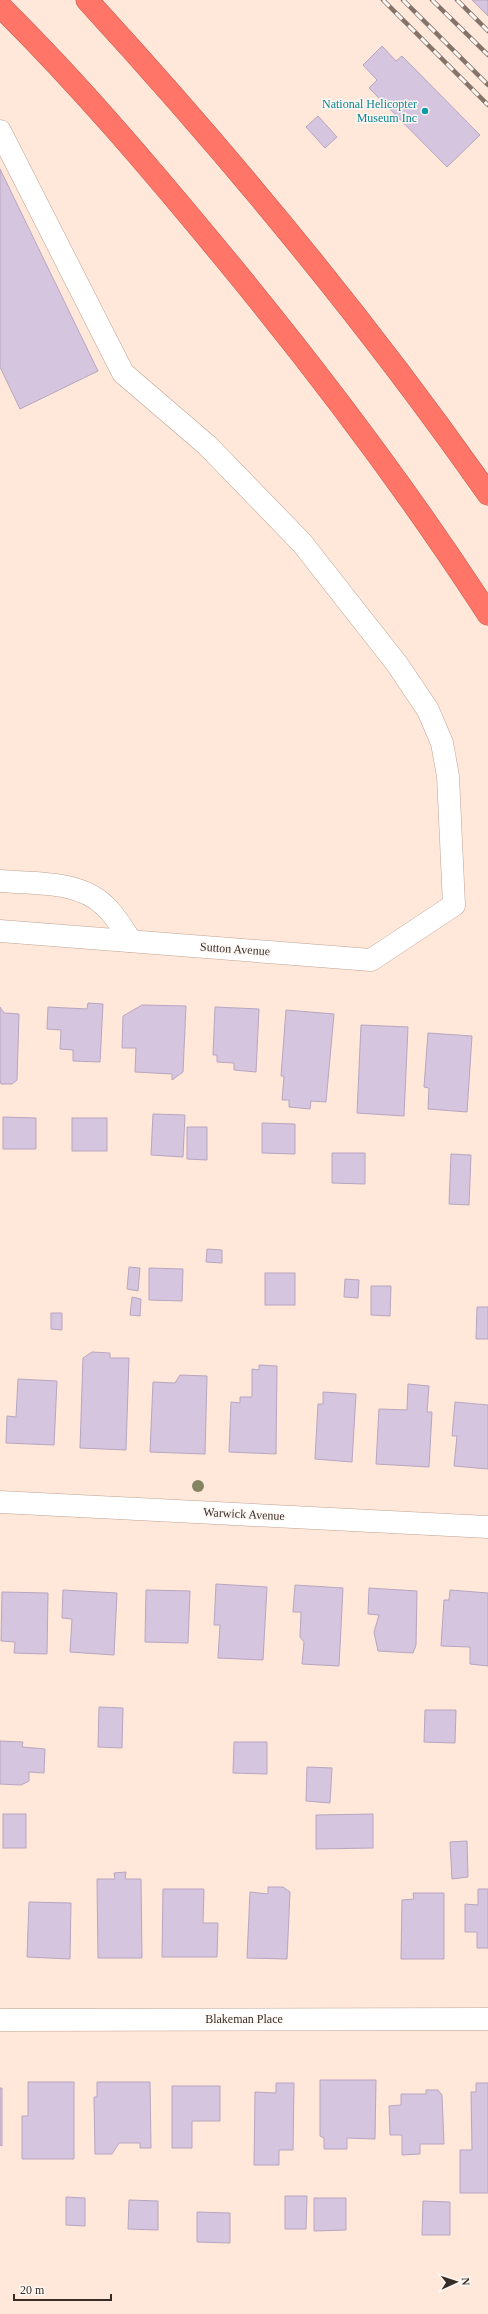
<svg xmlns="http://www.w3.org/2000/svg" width="488" height="2314" viewBox="0 0 488 2314" font-family="'Times New Roman',serif">
	<style>
		.building { fill: #d6c5df; stroke: #b7a6c0 }
		.lines { fill: none; stroke-linecap: round; stroke-linejoin: round }
		.minor-casing { stroke: #bea392; stroke-width: 23 }
		.highway-casing { stroke: #b95c52; stroke-width: 23 }
		.minor { stroke: #fff; stroke-width: 22 }
		.highway { stroke: #ff7669; stroke-width: 22 }
		.rail-casing { stroke: #837369; stroke-width: 4.5 }
		.rail { stroke: #fef8f5; stroke-width: 3; stroke-dasharray: 9; stroke-linecap: butt }
		.tree { fill: #848362 }
		.culture-dot { fill: #0f9aa8; stroke: #fef8f5; stroke-width: 1.5 }
		.labels { text-anchor: middle; stroke-width: 3; stroke-linejoin: round; paint-order: stroke }
		.culture-label { font-size: 12px; fill: #0d838f; stroke: #fef8f5; text-anchor: end }
		.street-label { font-size: 12px; fill: #382d26; stroke: #fef8f5 }
	</style>
	<rect width="100%" height="100%" fill="#ffe7d9"/>
	<g class="building">
		<polygon points="472,0 488,0 488,16"/>
		<polygon points="382,46 396,61 402,56 480,135 447,167 369,88 377,80 363,65"/>
		<polygon points="318,116 337,137 325,148 306,127"/>
		<polygon points="0,169 98,371 20,409 0,367"/>
		<polygon points="88,1003 103,1004 100,1062 73,1061 73,1050 60,1049 61,1030 47,1029 48,1007 87,1009"/>
		<polygon points="142,1005 186,1006 183,1072 172,1080 172,1074 135,1072 136,1048 122,1048 123,1016"/>
		<polygon points="0,1007 4,1013 19,1014 17,1080 12,1084 1,1084 0,1081"/>
		<polygon points="215,1007 259,1009 256,1072 234,1070 234,1063 217,1062 217,1055 213,1055"/>
		<polygon points="286,1010 334,1014 326,1102 311,1101 310,1109 289,1107 289,1100 282,1100 284,1076 281,1076"/>
		<polygon points="361,1025 408,1027 404,1116 357,1113"/>
		<polygon points="428,1033 472,1036 467,1112 428,1109 429,1088 424,1087"/>
		<polygon points="153,1114 185,1115 183,1157 151,1155"/>
		<polygon points="3,1117 36,1118 36,1149 3,1149"/>
		<rect x="72" y="1118" width="35" height="33"/>
		<polygon points="262,1123 295,1124 295,1154 262,1153"/>
		<polygon points="187,1127 207,1127 207,1160 187,1159"/>
		<polygon points="332,1153 365,1153 365,1184 332,1183"/>
		<polygon points="451,1154 471,1155 469,1205 449,1204"/>
		<polygon points="207,1249 222,1250 222,1263 206,1262"/>
		<polygon points="129,1267 140,1268 138,1291 127,1289"/>
		<polygon points="149,1268 183,1269 182,1301 149,1300"/>
		<rect x="265" y="1273" width="30" height="32"/>
		<polygon points="345,1279 359,1280 358,1298 344,1297"/>
		<polygon points="371,1286 391,1286 390,1316 371,1315"/>
		<polygon points="132,1297 141,1299 140,1316 130,1315"/>
		<polygon points="477,1307 488,1307 488,1339 476,1339"/>
		<polygon points="51,1313 62,1313 62,1330 51,1329"/>
		<polygon points="92,1352 110,1353 110,1358 129,1358 126,1450 80,1448 83,1358"/>
		<polygon points="259,1365 277,1366 276,1454 229,1452 231,1402 240,1403 240,1397 252,1397 252,1369 259,1370"/>
		<polygon points="180,1375 207,1376 205,1454 150,1452 153,1382 175,1383"/>
		<polygon points="18,1379 57,1381 54,1445 6,1443 7,1416 16,1417"/>
		<polygon points="408,1384 429,1386 427,1412 432,1412 429,1467 376,1464 379,1409 407,1410"/>
		<polygon points="323,1392 356,1394 352,1462 315,1459 318,1404 323,1404"/>
		<polygon points="455,1402 488,1405 488,1469 454,1466 457,1436 452,1436"/>
		<polygon points="216,1584 267,1587 263,1660 218,1658 220,1625 214,1625"/>
		<polygon points="295,1585 343,1588 339,1666 302,1664 304,1642 300,1637 301,1612 293,1612"/>
		<polygon points="369,1588 417,1591 416,1645 413,1653 378,1651 374,1632 379,1615 368,1614"/>
		<polygon points="63,1590 117,1593 114,1655 70,1652 72,1619 62,1618"/>
		<polygon points="146,1590 190,1591 188,1643 145,1642"/>
		<polygon points="450,1590 488,1593 488,1666 470,1664 470,1647 441,1646 444,1600 449,1600"/>
		<polygon points="2,1592 48,1593 47,1654 14,1653 15,1642 1,1641"/>
		<polygon points="99,1707 123,1708 122,1748 98,1747"/>
		<polygon points="425,1710 456,1710 455,1743 424,1742"/>
		<polygon points="0,1741 23,1742 22,1747 45,1749 44,1773 29,1772 29,1781 21,1785 0,1784"/>
		<polygon points="234,1742 267,1742 267,1774 233,1773"/>
		<polygon points="307,1767 332,1768 330,1803 306,1801"/>
		<rect x="3" y="1814" width="23" height="34"/>
		<polygon points="373,1814 373,1848 316,1849 316,1815"/>
		<polygon points="467,1841 468,1877 452,1879 450,1842"/>
		<polygon points="126,1872 125,1879 141,1879 142,1958 98,1958 97,1879 115,1879 114,1873"/>
		<polygon points="268,1887 283,1887 290,1892 287,1959 247,1958 250,1892 268,1894"/>
		<polygon points="163,1889 204,1889 203,1923 218,1923 217,1957 162,1957"/>
		<polygon points="478,1889 488,1889 488,1948 477,1948 477,1932 465,1932 465,1904 478,1905"/>
		<polygon points="413,1893 444,1893 444,1959 401,1959 402,1900 414,1899"/>
		<polygon points="29,1902 71,1903 70,1959 27,1957"/>
		<polygon points="320,2080 376,2080 375,2139 347,2138 347,2149 324,2149 324,2138 320,2136"/>
		<polygon points="28,2082 74,2082 74,2159 22,2159 22,2116 28,2116"/>
		<polygon points="97,2082 150,2082 151,2148 140,2148 140,2143 119,2143 112,2154 95,2154 94,2097 97,2097"/>
		<polygon points="276,2083 294,2083 293,2150 279,2150 279,2165 254,2165 255,2092 276,2093"/>
		<polygon points="476,2083 488,2083 488,2193 460,2193 460,2150 472,2150 471,2092 476,2092"/>
		<polygon points="172,2086 220,2086 220,2121 192,2121 192,2148 172,2148"/>
		<polygon points="0,2088 2,2088 2,2146 0,2145"/>
		<polygon points="426,2090 438,2090 442,2095 444,2144 420,2144 420,2154 402,2155 402,2135 390,2135 389,2106 401,2105 401,2094 426,2094"/>
		<polygon points="285,2196 307,2196 306,2229 285,2229"/>
		<polygon points="66,2197 85,2198 85,2226 66,2225"/>
		<polygon points="314,2198 346,2198 346,2230 314,2231"/>
		<polygon points="129,2200 158,2201 158,2230 128,2229"/>
		<polygon points="423,2201 450,2202 450,2235 422,2235"/>
		<polygon points="197,2212 230,2213 230,2243 197,2242"/>
	</g>
	<g class="lines">
		<defs>
			<g id="minor">
				<polyline points="0,131 123,373 208,446 302,543 397,664 428,710 442,743 448,776 454,905 371,960 0,931"/>
				<path d="M0,881C34,884 79,880 105,906C116,916 123,929 131,941"/>
				<polyline points="0,1502 488,1527"/>
				<polyline points="0,2020 488,2019"/>
			</g>
			<g id="highway">
				<path d="M87,0C231,157 366,320 488,494"/>
				<path d="M0,6C79,84 151,169 222,255C317,370 407,489 488,614"/>
			</g>
		</defs>
		<use href="#minor" class="minor-casing"/>
		<use href="#highway" class="highway-casing"/>
		<use href="#minor" class="minor"/>
		<use href="#highway" class="highway"/>
		<defs>
			<g id="rail">
				<polyline points="383,0 488,105"/>
				<polyline points="403,0 488,85"/>
				<polyline points="432,0 488,55"/>
				<polyline points="457,0 488,31"/>
			</g>
		</defs>
		<use href="#rail" class="rail-casing"/>
		<use href="#rail" class="rail"/>
	</g>
	<circle class="tree" cx="198" cy="1486" r="6"/>
	<circle class="culture-dot" cx="425" cy="111" r="4"/>
	<g class="labels">
		<g class="culture-label">
			<text x="417" y="108">National Helicopter<tspan x="417" dy="14">Museum Inc</tspan></text>
		</g>
		<g class="street-label">
			<text transform="translate(235 949) rotate(4)" y="4">Sutton Avenue</text>
			<text transform="translate(244 1514) rotate(3)" y="4">Warwick Avenue</text>
			<text x="244" y="2023">Blakeman Place</text>
		</g>
	</g>
	<g transform="translate(456 2282) rotate(87)" stroke="#fef8f5" stroke-width="3" paint-order="stroke">
	<path d="M0-3L7 15L0 10L-7 15Z" fill="#382d26"/>
	<text y="-6" font-size="11" font-weight="bold" text-anchor="middle" fill="#382d26">N</text>
	</g>
	<path d="M14 2294v6h97v-6" fill="none" stroke="#382d26" stroke-width="2"/>
	<text x="20" y="2294" font-size="12" fill="#382d26" stroke="#fef8f5" stroke-width="3" paint-order="stroke">20 m</text>
</svg>
